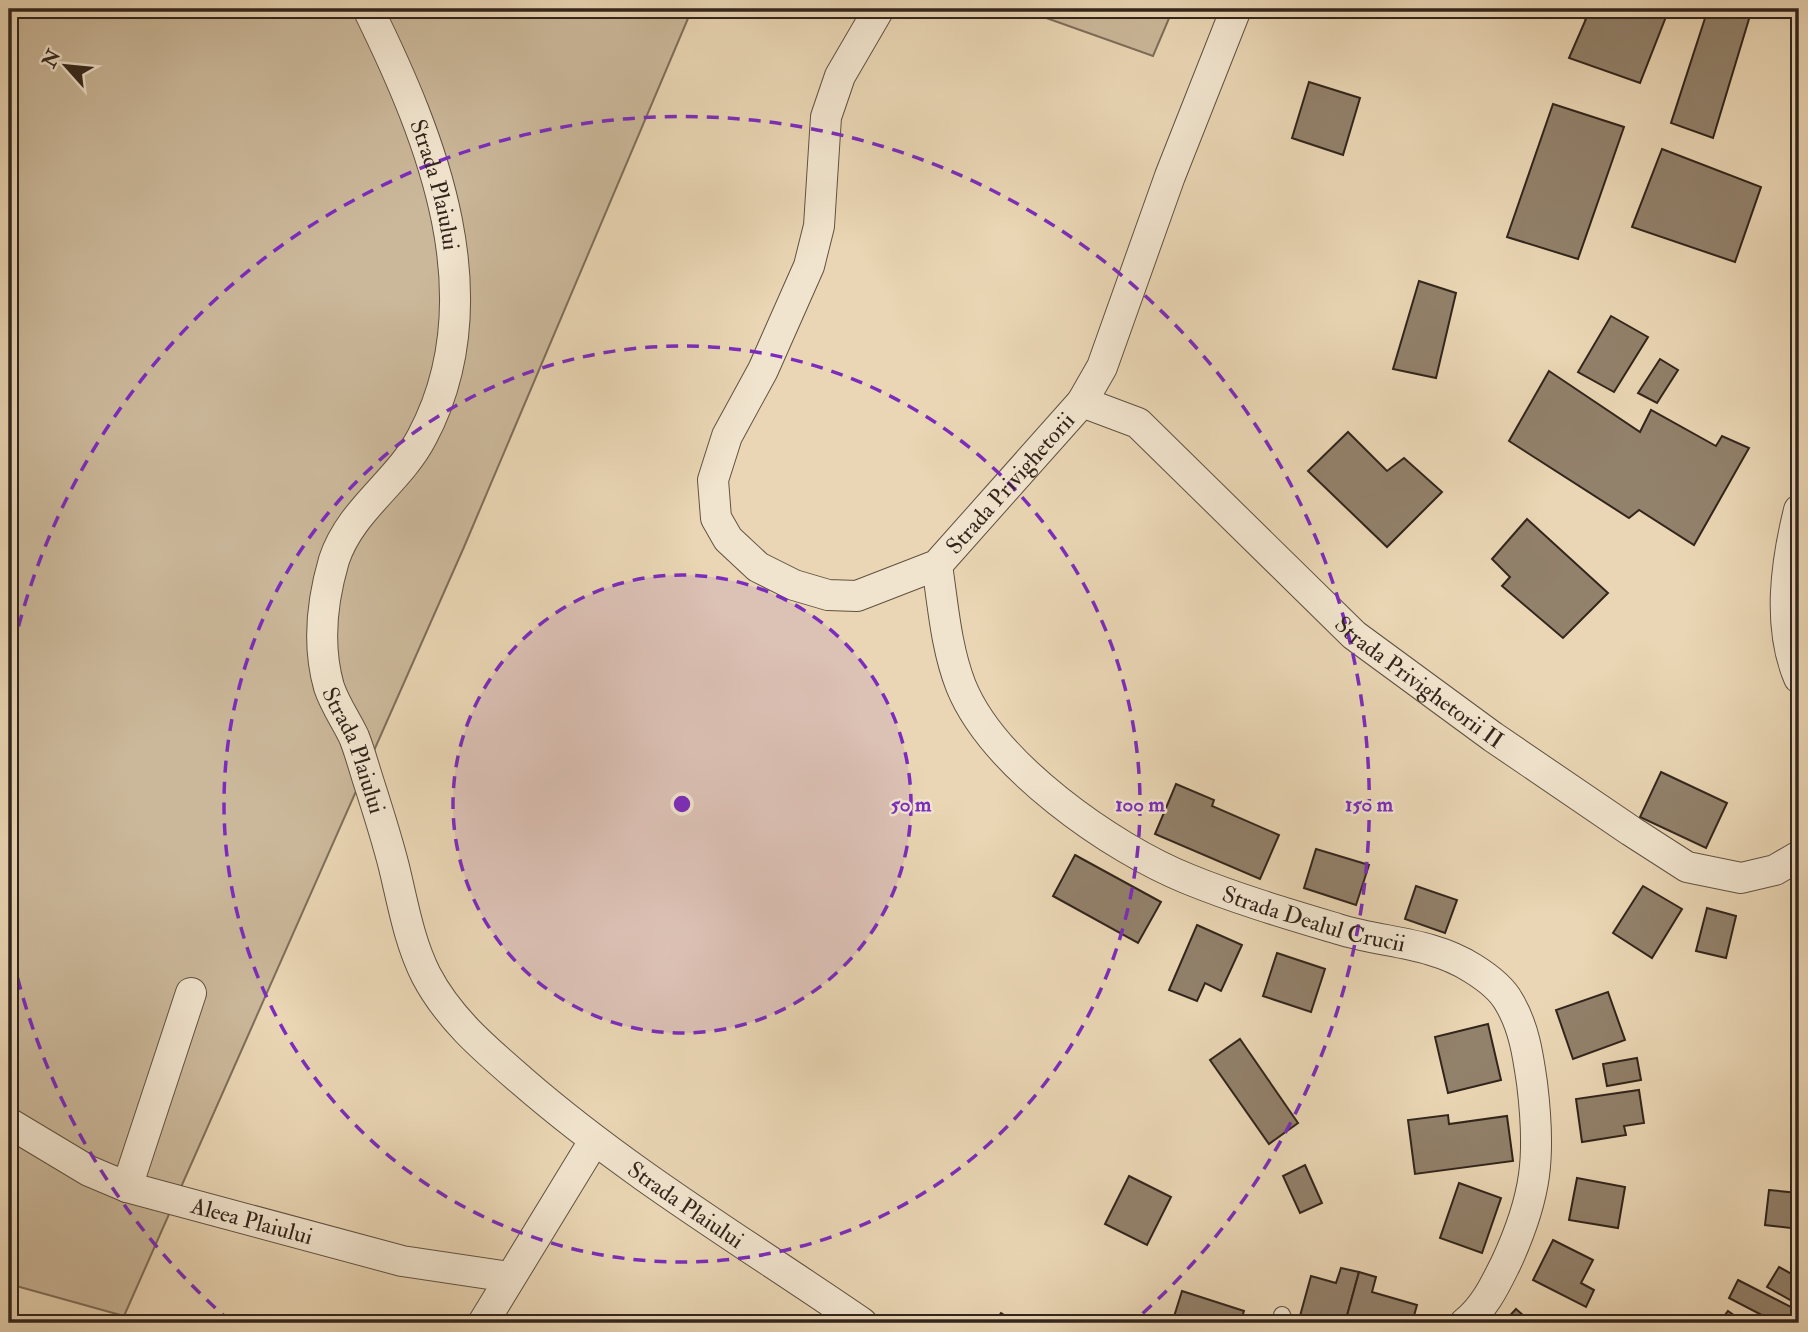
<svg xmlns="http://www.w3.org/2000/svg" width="1808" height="1332" viewBox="0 0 1808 1332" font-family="'IM FELL Double Pica',serif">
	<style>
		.green { fill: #cbb89a; stroke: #7e6e5b; stroke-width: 2 }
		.building { fill: #92816b; stroke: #32251c; stroke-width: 2 }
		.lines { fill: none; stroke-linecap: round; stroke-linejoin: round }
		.lane-casing { stroke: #605142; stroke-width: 18 }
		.street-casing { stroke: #605142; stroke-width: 32 }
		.lane { stroke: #f1e4ce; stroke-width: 16 }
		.street { stroke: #f1e4ce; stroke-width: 30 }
		.ring { fill: none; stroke: #7b2cbf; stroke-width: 3.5; stroke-dasharray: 12 9 }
		.labels { text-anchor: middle; stroke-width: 5; stroke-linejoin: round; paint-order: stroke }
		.street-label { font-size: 23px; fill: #32251c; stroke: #f1e4ce }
		.centre { fill: #7b2cbf; stroke: #f1e4ce; stroke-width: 3.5 }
		.ring-label { font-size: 21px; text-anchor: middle; font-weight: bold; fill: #7b2cbf; stroke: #f1e4ce; stroke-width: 5; stroke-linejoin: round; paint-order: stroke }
	</style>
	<rect width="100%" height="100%" fill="#ead6b4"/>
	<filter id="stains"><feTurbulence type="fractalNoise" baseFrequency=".00286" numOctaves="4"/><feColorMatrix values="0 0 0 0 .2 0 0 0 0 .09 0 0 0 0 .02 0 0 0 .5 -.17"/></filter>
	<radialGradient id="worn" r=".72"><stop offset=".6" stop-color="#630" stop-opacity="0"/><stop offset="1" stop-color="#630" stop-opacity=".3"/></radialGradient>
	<g class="green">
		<polygon points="9,9 692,9 464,547 124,1316 9,1284"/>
		<polygon points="1021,9 1173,9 1153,56"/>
	</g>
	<g class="building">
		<polygon points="1563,9 1669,9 1640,83 1569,58 1586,19"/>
		<polygon points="1708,9 1752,9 1713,138 1671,123"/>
		<polygon points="1309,82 1360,98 1343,155 1292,138"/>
		<polygon points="1553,104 1624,127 1578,259 1507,237"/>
		<polygon points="1662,149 1761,187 1735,262 1632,227"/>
		<polygon points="1419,281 1456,293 1436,378 1393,369"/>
		<polygon points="1611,316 1648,337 1614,392 1578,372"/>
		<polygon points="1660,359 1678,370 1657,403 1638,393"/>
		<polygon points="1549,371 1640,432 1651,410 1716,446 1722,436 1749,448 1694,545 1639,510 1629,518 1509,441"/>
		<polygon points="1348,432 1387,471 1404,458 1442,492 1387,547 1308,471"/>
		<polygon points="1527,519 1608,593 1563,638 1502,586 1510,577 1492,559"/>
		<polygon points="1661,772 1727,803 1706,848 1640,817"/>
		<polygon points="1176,784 1214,800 1212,806 1279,835 1260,879 1155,834"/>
		<polygon points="1316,849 1369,865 1356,905 1304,888"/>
		<polygon points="1075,855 1161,902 1138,943 1053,896"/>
		<polygon points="1416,886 1457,900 1445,933 1405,919"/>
		<polygon points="1643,886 1682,909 1652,958 1613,933"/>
		<polygon points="1707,908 1736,916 1726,958 1696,951"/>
		<polygon points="1197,925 1242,945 1221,991 1205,983 1197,1001 1169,990"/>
		<polygon points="1277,953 1325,969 1311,1012 1263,996"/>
		<polygon points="1608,992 1625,1040 1573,1059 1556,1010"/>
		<polygon points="1488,1024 1501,1080 1448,1093 1435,1037"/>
		<polygon points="1240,1039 1298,1123 1269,1144 1210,1060"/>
		<polygon points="1637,1058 1641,1080 1607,1086 1603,1064"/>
		<polygon points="1639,1090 1644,1123 1624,1126 1626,1135 1582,1142 1576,1099"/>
		<polygon points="1448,1115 1449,1124 1507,1116 1513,1161 1415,1174 1408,1120"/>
		<polygon points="1305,1165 1322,1203 1300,1213 1283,1176"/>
		<polygon points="1129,1176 1171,1197 1147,1245 1105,1224"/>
		<polygon points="1577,1178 1625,1187 1618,1228 1569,1220"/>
		<polygon points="1459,1183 1501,1198 1482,1253 1440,1238"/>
		<polygon points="1769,1190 1799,1193 1799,1229 1765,1225"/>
		<polygon points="1553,1240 1593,1260 1581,1283 1594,1290 1586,1307 1533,1280"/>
		<polygon points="1779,1267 1799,1278 1799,1305 1767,1287"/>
		<polygon points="1341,1268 1359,1272 1345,1323 1327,1323 1300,1316 1311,1276 1336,1283"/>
		<polygon points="1359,1272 1376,1277 1372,1292 1417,1305 1412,1323 1345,1323"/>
		<polygon points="1738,1280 1799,1311 1799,1323 1777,1323 1729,1298"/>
		<polygon points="1182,1291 1244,1311 1240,1323 1172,1323"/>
		<polygon points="1516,1309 1532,1323 1503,1323"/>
		<polygon points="1728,1311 1745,1323 1719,1323"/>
		<polygon points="1001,1313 1017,1323 994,1323"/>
	</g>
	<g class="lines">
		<defs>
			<polyline id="lane" points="1282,1315 1285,1323"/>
			<g id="street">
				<path id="s1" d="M368,9C432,139 496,298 422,437C398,483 351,509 334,560C322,601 317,645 329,687C335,705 346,720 354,737C360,752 364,768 369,783C378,811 387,839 394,867C403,904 409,941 426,975C449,1019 485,1049 522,1081C628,1173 747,1244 862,1323"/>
				<path id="s2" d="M879,9L840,76L826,117L819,226L809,266L763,370L727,436L713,480L716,518L728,539L758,567L794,585L828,595L857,596L937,565L1082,402L1102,367L1170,176L1236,9"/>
				<path id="s3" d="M1082,402L1138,423L1354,635L1493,737L1631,831L1687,867L1741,878L1775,870L1799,856"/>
				<path d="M1799,510C1786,563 1777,626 1799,678"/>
				<path id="s4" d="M937,565C943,605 946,648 961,686C993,765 1111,848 1188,879C1237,899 1288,914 1338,929C1383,943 1431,942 1472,968C1485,976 1502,989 1509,1002C1524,1027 1528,1055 1532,1083C1541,1156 1537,1196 1506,1263C1495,1285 1485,1307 1465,1323"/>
				<path id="s5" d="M9,1123L89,1171L127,1187L402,1261L509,1277"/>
				<polyline points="127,1187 191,993"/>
				<polyline points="483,1323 594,1141"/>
			</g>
		</defs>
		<use href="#lane" class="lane-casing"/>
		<use href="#street" class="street-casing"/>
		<use href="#lane" class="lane"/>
		<use href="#street" class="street"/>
	</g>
	<circle cx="682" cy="804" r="229" fill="#7b2cbf" fill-opacity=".12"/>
	<g class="ring">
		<circle cx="682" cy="804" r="229"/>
		<circle cx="682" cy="804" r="458"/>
		<path d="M231 1322A687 687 0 0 1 9 941M9 667A687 687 0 1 1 1133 1322"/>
	</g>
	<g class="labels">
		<g class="street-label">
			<text dy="8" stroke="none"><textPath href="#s1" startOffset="189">Strada Plaiului</textPath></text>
			<text dy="8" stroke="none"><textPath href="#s2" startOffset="910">Strada Privighetorii</textPath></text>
			<text dy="8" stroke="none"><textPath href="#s3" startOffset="443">Strada Privighetorii II</textPath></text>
			<text dy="8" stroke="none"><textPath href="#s1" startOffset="798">Strada Plaiului</textPath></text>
			<text dy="8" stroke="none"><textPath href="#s4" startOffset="560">Strada Dealul Crucii</textPath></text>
			<text dy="8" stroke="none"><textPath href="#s1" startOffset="1384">Strada Plaiului</textPath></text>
			<text dy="8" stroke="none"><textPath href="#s5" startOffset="264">Aleea Plaiului</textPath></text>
		</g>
	</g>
	<circle cx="682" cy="804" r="10" class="centre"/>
	<g class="ring-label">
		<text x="911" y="811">50 m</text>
		<text x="1140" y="811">100 m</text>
		<text x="1369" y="811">150 m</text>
	</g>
	<rect width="1808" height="1332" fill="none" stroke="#ead6b4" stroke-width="35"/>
	<rect x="10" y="10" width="1787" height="1311" fill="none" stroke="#32251c" stroke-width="3.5"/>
	<rect x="18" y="18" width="1773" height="1297" fill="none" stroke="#32251c" stroke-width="2"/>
	<g transform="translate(66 66) rotate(297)" stroke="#f1e4ce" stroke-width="5" paint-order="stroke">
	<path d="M0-5L12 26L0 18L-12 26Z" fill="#32251c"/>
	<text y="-10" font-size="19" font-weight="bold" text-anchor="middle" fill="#32251c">N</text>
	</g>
	<rect width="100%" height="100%" filter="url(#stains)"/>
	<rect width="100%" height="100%" fill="url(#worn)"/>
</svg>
